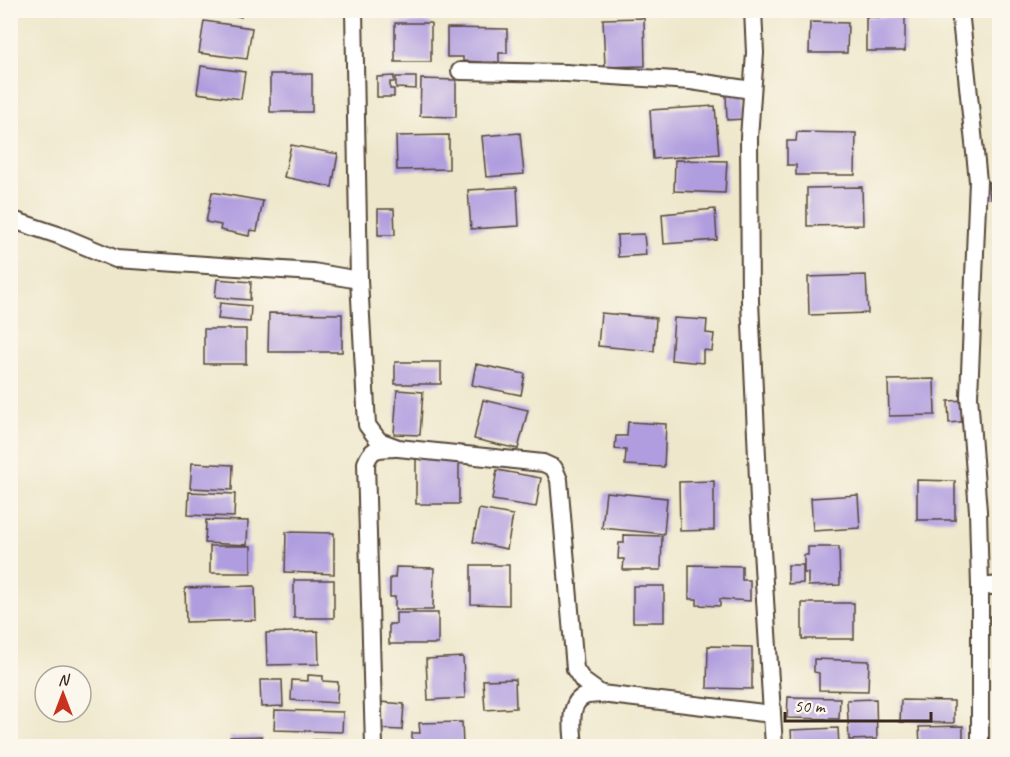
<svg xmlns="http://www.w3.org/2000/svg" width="1010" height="757" viewBox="0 0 1010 757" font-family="Caveat,sans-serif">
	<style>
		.building { fill: #b09ddf }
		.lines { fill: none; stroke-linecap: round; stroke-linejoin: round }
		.minor-casing { stroke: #564638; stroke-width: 20 }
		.minor { stroke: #fff; stroke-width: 16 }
	</style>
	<rect width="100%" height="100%" fill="#fbf7ec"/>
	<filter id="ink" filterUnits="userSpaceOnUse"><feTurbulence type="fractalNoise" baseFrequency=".0167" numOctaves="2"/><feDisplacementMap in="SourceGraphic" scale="12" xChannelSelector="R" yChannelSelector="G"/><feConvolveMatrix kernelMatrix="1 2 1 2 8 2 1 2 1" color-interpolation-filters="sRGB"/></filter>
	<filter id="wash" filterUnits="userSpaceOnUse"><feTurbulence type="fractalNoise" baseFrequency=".008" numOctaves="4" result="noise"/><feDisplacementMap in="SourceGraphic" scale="24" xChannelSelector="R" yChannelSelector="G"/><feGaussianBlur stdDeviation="1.35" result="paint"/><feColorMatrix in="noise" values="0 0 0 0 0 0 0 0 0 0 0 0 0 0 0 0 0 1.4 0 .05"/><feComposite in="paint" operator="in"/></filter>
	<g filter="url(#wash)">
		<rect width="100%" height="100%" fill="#eee7cb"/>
		<g id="blocks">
			<g class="building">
				<polygon points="215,10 243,10 241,17"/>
				<rect x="866" y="17" width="39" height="34"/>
				<polygon points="644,18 645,66 605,67 603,19"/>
				<polygon points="204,21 252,28 247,59 199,53"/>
				<polygon points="810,22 848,23 847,53 809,53"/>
				<rect x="395" y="23" width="36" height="39"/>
				<polygon points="447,28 507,29 507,53 499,53 499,63 495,62 495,67 481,67 481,62 463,61 463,57 447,57"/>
				<polygon points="201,66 245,72 241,99 197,93"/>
				<rect x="270" y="74" width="42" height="38"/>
				<polygon points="394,76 394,82 390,82 390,89 394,89 394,97 377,97 377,77"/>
				<polygon points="396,77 416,77 416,89 396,88"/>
				<polygon points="421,79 456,80 456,117 420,116"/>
				<polygon points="744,94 745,119 727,120 726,95"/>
				<polygon points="715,106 719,154 653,159 650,110"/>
				<polygon points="797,132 856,133 855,175 796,175 796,165 787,165 787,141 796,141"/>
				<polygon points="520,133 524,174 486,177 482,136"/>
				<polygon points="449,135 449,169 397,170 396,136"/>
				<polygon points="291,145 338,154 332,187 284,177"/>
				<polygon points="675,160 727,161 725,193 674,191"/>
				<polygon points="988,182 1000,182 1000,198 990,198"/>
				<polygon points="517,187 519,226 471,229 468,190"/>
				<polygon points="862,187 863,225 807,226 807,188"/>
				<polygon points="212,192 263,201 257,231 250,230 249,236 220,230 221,225 206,222"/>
				<polygon points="378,209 394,209 395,235 378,235"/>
				<polygon points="715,209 717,240 664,244 662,214"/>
				<polygon points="644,234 646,255 618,257 617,235"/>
				<polygon points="866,275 868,313 809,315 808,277"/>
				<polygon points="217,279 251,282 250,300 215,297"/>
				<polygon points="220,303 251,306 250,322 218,319"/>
				<polygon points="269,313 342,314 342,352 268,352"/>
				<polygon points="601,313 656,318 654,351 598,346"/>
				<polygon points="674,318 707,320 706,333 714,334 712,351 703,350 703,363 671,360"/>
				<rect x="204" y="329" width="42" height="35"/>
				<rect x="395" y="362" width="46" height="22"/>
				<polygon points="476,364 525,374 521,395 472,385"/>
				<polygon points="934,379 935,415 889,416 888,380"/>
				<polygon points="397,390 423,392 420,435 394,434"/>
				<polygon points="483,400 528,410 518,449 474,439"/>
				<polygon points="967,400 969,421 949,423 948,401"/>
				<polygon points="628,422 666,424 664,467 625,465 626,450 615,449 616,436 627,436"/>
				<rect x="416" y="458" width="43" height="46"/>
				<polygon points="192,463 233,465 232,490 190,488"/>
				<polygon points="497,470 541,478 536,507 492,500"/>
				<polygon points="917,480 955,481 955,520 917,520"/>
				<polygon points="714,481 714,530 680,531 679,482"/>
				<polygon points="189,492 235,494 234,517 188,515"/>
				<polygon points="606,492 667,498 664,534 602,528"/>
				<polygon points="858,495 860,528 813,531 811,498"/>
				<polygon points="479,509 513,515 507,549 473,542"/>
				<polygon points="206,520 248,521 247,545 205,543"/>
				<polygon points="286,532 334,533 334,574 285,572"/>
				<polygon points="624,535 662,536 661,570 623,570 624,559 618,559 619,543 624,543"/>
				<rect x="210" y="546" width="41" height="27"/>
				<polygon points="808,547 839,547 840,585 808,586 808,573 804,573 804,555 808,555"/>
				<polygon points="471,565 509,565 509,605 471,604"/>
				<polygon points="689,565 742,566 742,580 750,580 750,601 720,599 720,606 697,605 697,599 689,599"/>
				<polygon points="788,565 803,565 803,583 788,584"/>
				<polygon points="396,567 434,568 433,610 395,610 395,597 390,597 390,578 395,578"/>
				<rect x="294" y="580" width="40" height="38"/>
				<polygon points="255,586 256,620 186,622 185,588"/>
				<rect x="633" y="586" width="31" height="36"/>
				<rect x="802" y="603" width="52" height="36"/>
				<polygon points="396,613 438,613 438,644 389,644 389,624 396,624"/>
				<polygon points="318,631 319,664 267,665 266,633"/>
				<polygon points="708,646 752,647 752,689 707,688"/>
				<polygon points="463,657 465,698 428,700 426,659"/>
				<polygon points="814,659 869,661 868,691 819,690 819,673 814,672"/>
				<polygon points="308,675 323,676 323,681 338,682 337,703 291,700 292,680 308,681"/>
				<polygon points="515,679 516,708 485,710 483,680"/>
				<polygon points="260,680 282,680 283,706 261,707"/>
				<polygon points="788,697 840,698 839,719 787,718"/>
				<polygon points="876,699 877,739 849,740 847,700"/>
				<polygon points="901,700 954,701 954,723 900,722"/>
				<polygon points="380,702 404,704 402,730 378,729"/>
				<polygon points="275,710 343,712 342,732 274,730"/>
				<polygon points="462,722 463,746 412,746 412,733 420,733 419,723"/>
				<polygon points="963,726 963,746 920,746 919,727"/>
				<polygon points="838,728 839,746 792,746 791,730"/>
				<polygon points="262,736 262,746 231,746 230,737"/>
				<rect x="313" y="740" width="32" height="6"/>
				<rect x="268" y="741" width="31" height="5"/>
			</g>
		</g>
	</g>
	<g filter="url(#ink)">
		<use href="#blocks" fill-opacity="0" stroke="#564638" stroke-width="1.5"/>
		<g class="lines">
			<defs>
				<g id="minor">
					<polyline points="354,10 359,280 367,425 379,441 398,448 543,463 554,468 559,480 575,669 583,681 601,694"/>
					<polyline points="753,10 755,53 749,138 750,301 759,501 774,746"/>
					<polyline points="960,10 978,181 969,396 978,511 980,587 980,746"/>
					<polyline points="460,71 566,73 691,81 752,90"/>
					<polyline points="10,219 61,236 116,259 313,272 359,280"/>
					<polyline points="980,587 1000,585"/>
					<path d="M374,746L366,463C372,447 378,449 394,448"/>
					<path d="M574,746C573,732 567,702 585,696C590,694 596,695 601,694L772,714"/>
				</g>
			</defs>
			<use href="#minor" class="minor-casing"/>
			<use href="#minor" class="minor"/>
		</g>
	</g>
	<rect width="1010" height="757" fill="none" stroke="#fbf7ec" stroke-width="36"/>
	<g transform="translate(63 694)"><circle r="28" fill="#fbf7ec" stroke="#aea59a" stroke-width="1.5"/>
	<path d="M0-4.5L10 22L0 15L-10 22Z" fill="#c8321e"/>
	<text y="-9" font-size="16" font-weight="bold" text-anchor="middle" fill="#3b2a1e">N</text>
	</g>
	<path d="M785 712v9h146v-9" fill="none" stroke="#3b2a1e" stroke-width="3"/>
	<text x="794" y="712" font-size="18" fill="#3b2a1e" stroke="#fbf7ec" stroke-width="4.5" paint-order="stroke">50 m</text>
</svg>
